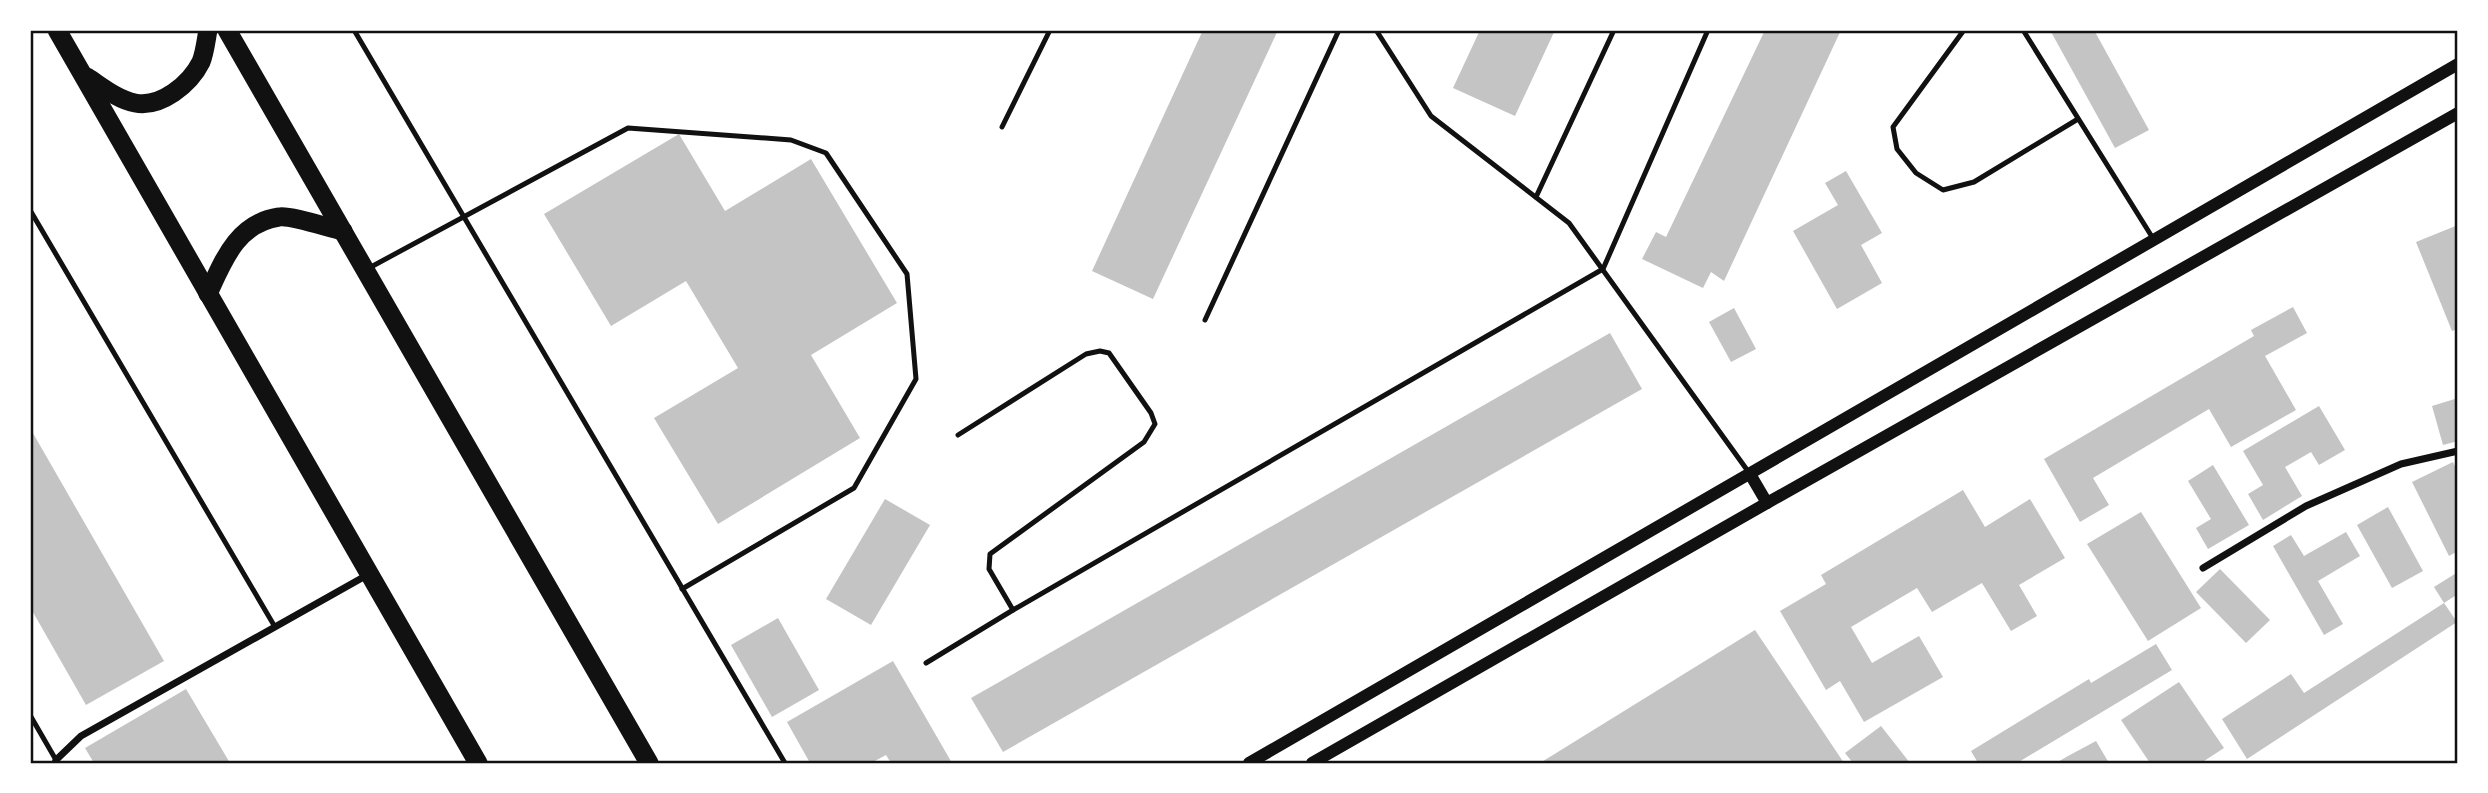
<svg xmlns="http://www.w3.org/2000/svg" width="2488" height="793" viewBox="0 0 2488 793" font-family="Mulish,sans-serif">
	<style>
		.building { fill: #c4c4c4 }
		.lines { fill: none; stroke-linecap: round; stroke-linejoin: round }
		.service { stroke: #111; stroke-width: 5 }
		.minor { stroke: #111; stroke-width: 7 }
		.tertiary { stroke: #111; stroke-width: 12 }
		.trunk { stroke: #111; stroke-width: 19 }
		.neatline { fill: none; stroke: #111; stroke-width: 2.5 }
	</style>
	<rect width="100%" height="100%" fill="#fff"/>
	<g class="building">
		<polygon points="1203,30 1278,30 1153,299 1092,271"/>
		<polygon points="1480,30 1555,30 1515,116 1453,88"/>
		<polygon points="1765,30 1841,30 1724,281 1711,272 1703,288 1642,259 1656,232 1666,237"/>
		<polygon points="2050,30 2094,30 2149,130 2115,148"/>
		<polygon points="679,134 725,211 811,159 897,303 811,355 860,438 718,524 654,418 738,368 686,281 611,326 544,214"/>
		<polygon points="1846,171 1882,233 1861,245 1882,283 1837,309 1793,231 1838,205 1825,183"/>
		<polygon points="2458,225 2458,329 2452,331 2416,242"/>
		<polygon points="2293,307 2307,333 2265,356 2296,410 2231,447 2209,409 2093,478 2109,505 2080,522 2044,459 2254,336 2251,330"/>
		<polygon points="1734,308 1756,349 1731,362 1709,322"/>
		<polygon points="1610,333 1642,389 1003,752 971,698"/>
		<polygon points="2458,398 2458,441 2443,445 2432,406"/>
		<polygon points="2319,406 2345,450 2319,465 2311,452 2285,467 2302,496 2263,520 2248,494 2263,485 2243,451"/>
		<polygon points="30,428 164,661 86,705 30,607"/>
		<polygon points="2453,462 2458,473 2458,551 2449,556 2412,482"/>
		<polygon points="2213,465 2249,525 2208,549 2196,528 2211,519 2188,481"/>
		<polygon points="1963,490 1985,527 2030,499 2065,558 2019,585 2037,616 2011,631 1982,583 1932,612 1917,588 1851,627 1872,663 1919,636 1943,677 1864,722 1840,681 1826,690 1780,611 1826,584 1821,575"/>
		<polygon points="885,499 930,525 871,625 826,599"/>
		<polygon points="2388,507 2423,571 2392,588 2357,525"/>
		<polygon points="2141,512 2201,608 2148,641 2087,544"/>
		<polygon points="2346,532 2360,556 2318,581 2343,624 2324,635 2273,546 2291,535 2304,556"/>
		<polygon points="2220,569 2270,620 2246,643 2196,592"/>
		<polygon points="2458,572 2458,594 2444,603 2434,587"/>
		<polygon points="2444,603 2457,622 2247,759 2222,719 2291,674 2304,693"/>
		<polygon points="778,618 819,690 772,717 731,645"/>
		<polygon points="1755,630 1844,763 1540,763"/>
		<polygon points="2156,644 2172,670 2017,763 1978,763 1971,751 2089,679 2091,683"/>
		<polygon points="893,661 952,763 891,763 886,755 871,763 810,763 787,722"/>
		<polygon points="2179,682 2224,748 2201,763 2150,763 2121,720"/>
		<polygon points="186,689 230,763 94,763 85,748"/>
		<polygon points="1881,726 1910,763 1853,763 1845,753"/>
		<polygon points="2096,741 2109,763 2056,763 2068,756"/>
	</g>
	<g class="lines">
		<g class="service">
			<polyline points="354,30 785,763"/>
			<polyline points="1376,30 1431,116 1569,223 1750,474"/>
			<polyline points="1964,30 1893,127 1897,149 1916,173 1943,190 1974,182 2078,119"/>
			<polyline points="2023,30 2154,240"/>
			<polyline points="1002,127 1050,30"/>
			<polyline points="1536,197 1614,30"/>
			<polyline points="30,210 275,627"/>
			<polyline points="369,268 628,128 791,140 826,153 907,274 916,379 854,488 682,589"/>
			<polyline points="1205,320 1339,30"/>
			<polyline points="958,435 1086,354 1100,351 1109,353 1151,413 1155,424 1144,442 990,554 989,569 1013,610"/>
			<polyline points="926,663 1013,610 1603,269 1708,30"/>
			<polyline points="30,715 56,760"/>
		</g>
		<g class="minor">
			<polyline points="2203,568 2306,506 2401,464 2458,451"/>
			<polyline points="55,763 56,760 81,736 369,574"/>
		</g>
		<g class="tertiary">
			<polyline points="1750,474 1767,503"/>
			<polyline points="1249,763 2458,64"/>
			<polyline points="1312,763 1767,503 2458,113"/>
		</g>
		<g class="trunk">
			<polyline points="57,30 478,763"/>
			<polyline points="227,30 649,763"/>
			<path d="M87,77C101,86 118,100 135,103C161,108 190,84 201,62C205,52 206,40 208,30"/>
			<path d="M208,294C223,261 237,223 279,217C290,215 329,228 343,231"/>
		</g>
	</g>
	<rect width="2488" height="793" fill="none" stroke="#ffffff" stroke-width="63"/>
	<rect x="32" y="32" width="2424" height="730" class="neatline"/>
</svg>
